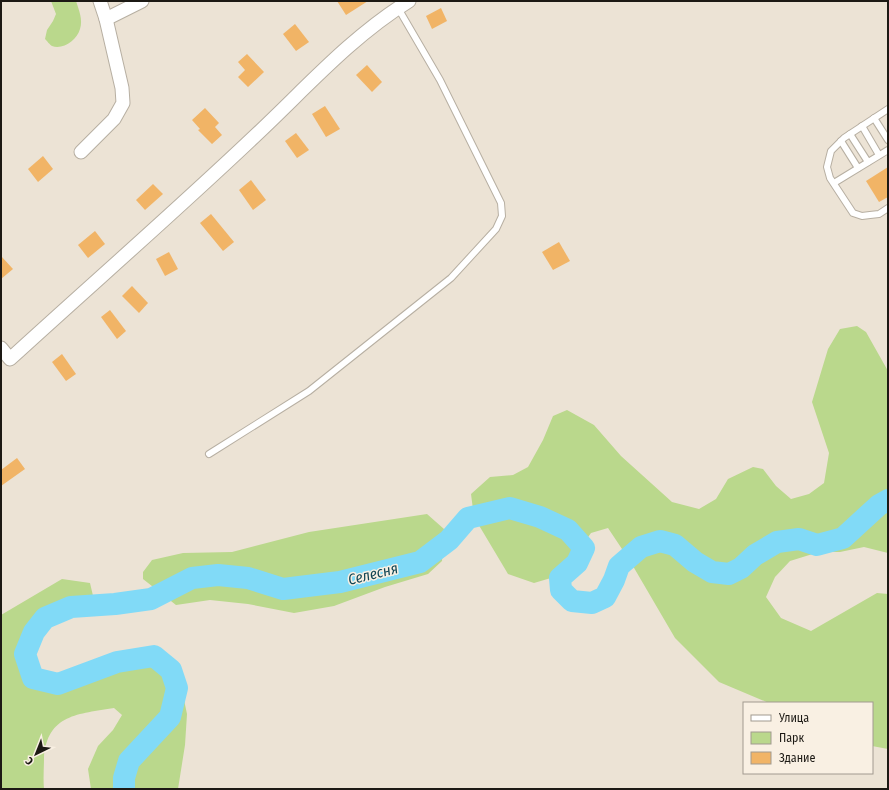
<svg xmlns="http://www.w3.org/2000/svg" width="889" height="790" viewBox="0 0 889 790" font-family="'Fira Sans Condensed',sans-serif">
	<style>
		.green { fill: #bad88c }
		.lines { fill: none; stroke-linecap: round; stroke-linejoin: round }
		.river { stroke: #81daf7; stroke-width: 22 }
		.building { fill: #f1b466 }
		.service-casing { stroke: #b7afa2; stroke-width: 8 }
		.minor-casing { stroke: #b7afa2; stroke-width: 15 }
		.service { stroke: #fff; stroke-width: 6 }
		.minor { stroke: #fff; stroke-width: 13 }
		.labels { text-anchor: middle; stroke-width: 3; stroke-linejoin: round; paint-order: stroke }
		.water-label { font-size: 15px; font-style: italic; fill: #104554; stroke: #f9f0e3 }
	</style>
	<rect width="100%" height="100%" fill="#ece3d5"/>
	<g class="green">
		<path d="M51,1H76C79,10 83,20 80,29C77,40 63,50 52,46C50,45 47,41 45,39L47,30L53,21L56,14Z"/>
		<polygon points="857,326 866,332 888,371 888,553 864,547 840,552 819,552 790,561 775,577 766,597 781,618 811,631 877,593 888,594 888,749 872,746 872,703 769,703 719,682 675,638 630,561 608,528 591,533 561,575 534,583 508,574 474,517 471,494 490,477 513,475 528,467 543,440 553,416 567,410 594,425 621,456 672,502 699,509 716,499 728,479 753,467 763,469 776,486 791,499 809,494 824,483 829,453 812,402 828,349 840,329"/>
		<polygon points="427,514 444,529 442,561 428,574 385,587 334,606 294,613 248,604 210,600 176,605 143,579 143,572 152,560 183,553 232,552 309,532"/>
		<path d="M62,579L90,583L94,600L71,607L46,618L34,632L25,654L33,678L58,684L117,662L154,656L171,670L183,695L187,714L185,745L178,789H91L88,769L98,746L113,730L122,715L114,708C79,714 47,714 44,758C44,768 43,778 44,789H1V615Z"/>
	</g>
	<g class="lines">
		<polyline class="river" points="124,789 124,778 129,761 170,717 177,688 171,670 154,656 117,662 58,684 33,678 25,654 34,632 45,618 71,607 115,604 151,599 192,578 218,575 248,578 283,589 340,582 420,562 449,540 468,518 510,508 540,517 568,530 584,548 577,563 560,578 561,590 572,601 592,603 605,597 614,580 619,566 641,547 660,541 675,545 695,562 712,572 729,574 741,568 755,555 777,542 799,539 817,545 843,538 879,505 888,500"/>
	</g>
	<g class="building">
		<polygon points="337,1 368,1 346,15"/>
		<polygon points="441,8 447,21 432,29 426,16"/>
		<polygon points="295,24 309,42 296,51 283,34"/>
		<polygon points="247,54 264,72 248,87 238,77 245,70 238,62"/>
		<polygon points="367,65 382,82 372,92 356,75"/>
		<polygon points="325,106 340,129 326,137 312,114"/>
		<polygon points="205,108 219,123 215,127 222,135 212,144 198,130 200,129 192,120"/>
		<polygon points="296,133 309,150 297,158 285,141"/>
		<polygon points="43,156 53,169 38,182 28,169"/>
		<polygon points="888,167 888,197 879,202 866,181"/>
		<polygon points="251,180 266,200 253,210 239,190"/>
		<polygon points="153,184 163,194 145,210 136,200"/>
		<polygon points="211,214 234,242 223,251 200,223"/>
		<polygon points="95,231 105,244 88,258 78,245"/>
		<polygon points="559,242 570,261 553,270 542,252"/>
		<polygon points="169,252 178,269 165,276 156,259"/>
		<polygon points="1,256 13,269 1,279"/>
		<polygon points="132,286 148,303 139,313 122,296"/>
		<polygon points="110,310 126,331 117,339 101,317"/>
		<polygon points="62,354 76,374 66,381 52,362"/>
		<polygon points="17,458 25,469 1,486 1,470"/>
	</g>
	<g class="lines">
		<defs>
			<g id="service">
				<polyline points="888,109 844,138 831,151 827,167 830,178 853,213 862,216 870,215 879,214 888,208"/>
				<polyline points="874,118 888,140"/>
				<polyline points="862,126 879,155"/>
				<polyline points="850,134 868,162"/>
				<polyline points="841,141 858,168"/>
				<polyline points="834,183 888,150"/>
				<polyline points="209,454 309,391 451,278 496,229 502,216 501,203 440,80 398,8"/>
			</g>
			<g id="minor">
				<polyline points="106,19 142,1"/>
				<polyline points="81,152 114,119 123,103 122,88 106,19 100,1"/>
				<path d="M1,348L10,359C92,284 176,211 257,134C306,88 351,37 409,1"/>
			</g>
		</defs>
		<use href="#service" class="service-casing"/>
		<use href="#minor" class="minor-casing"/>
		<use href="#service" class="service"/>
		<use href="#minor" class="minor"/>
	</g>
	<g class="labels">
		<g class="water-label">
			<text transform="translate(373 574) rotate(-14)" y="5">Селесня</text>
		</g>
	</g>
	<rect width="889" height="790" fill="none" stroke="#1c1914" stroke-width="4"/>
	<rect x="743" y="702" width="130" height="72" fill="#f9f0e3" stroke="#a19a90"/>
	<rect x="751" y="715" width="20" height="6" fill="#ffffff" stroke="#a19a90"/>
	<text x="779" y="722" font-size="12" fill="#1c1914">Улица</text>
	<rect x="751" y="732" width="20" height="12" fill="#bad88c" stroke="#a19a90"/>
	<text x="779" y="742" font-size="12" fill="#1c1914">Парк</text>
	<rect x="751" y="752" width="20" height="12" fill="#f1b466" stroke="#a19a90"/>
	<text x="779" y="762" font-size="12" fill="#1c1914">Здание</text>
	<g transform="translate(36 754) rotate(223)" stroke="#f9f0e3" stroke-width="3" paint-order="stroke">
	<path d="M0-3L7 15L0 10L-7 15Z" fill="#1c1914"/>
	<text y="-6" font-size="11" font-weight="bold" text-anchor="middle" fill="#1c1914">С</text>
	</g>
</svg>
